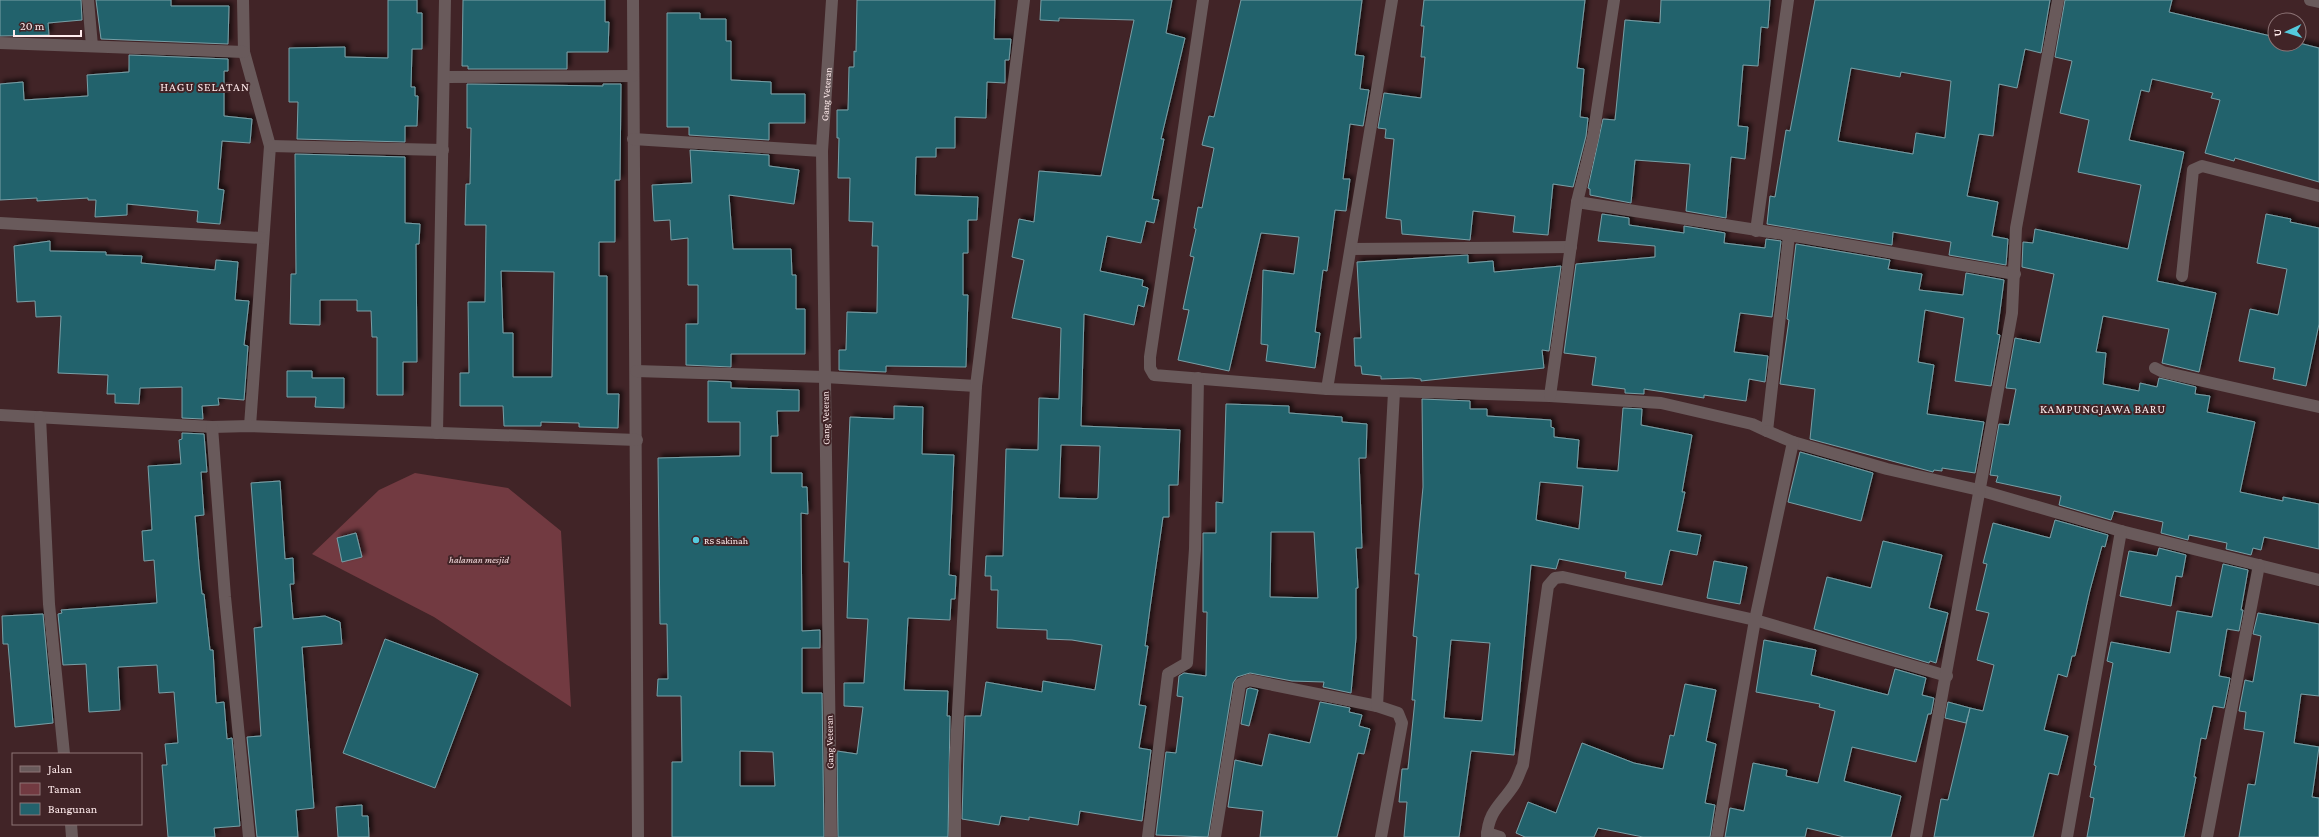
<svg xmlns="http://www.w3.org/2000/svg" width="2319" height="837" viewBox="0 0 2319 837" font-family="'Crimson Pro',serif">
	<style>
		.green { fill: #723a41 }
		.building { fill: #23626c; stroke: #789fa6; fill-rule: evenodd; filter: url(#shadow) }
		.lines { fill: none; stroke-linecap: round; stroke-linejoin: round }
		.minor { stroke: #695a5b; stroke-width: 12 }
		.poi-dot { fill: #54cadd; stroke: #412427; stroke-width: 1.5 }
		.labels { text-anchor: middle; stroke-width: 4; stroke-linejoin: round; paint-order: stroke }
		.street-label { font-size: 10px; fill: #ffebec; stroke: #412427 }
		.poi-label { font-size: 10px; fill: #ffebec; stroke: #412427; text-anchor: start }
		.park-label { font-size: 10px; font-style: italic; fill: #f6dddf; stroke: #412427 }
		.quarter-label { font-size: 12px; letter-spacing: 1px; fill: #ffebec; stroke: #412427 }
	</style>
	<defs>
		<filter id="shadow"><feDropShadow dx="3.5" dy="-3.5" stdDeviation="2" flood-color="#0009"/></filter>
	</defs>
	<rect width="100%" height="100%" fill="#412427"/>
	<polygon class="green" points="415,473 508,488 561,531 571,707 434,617 312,554 379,490"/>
	<g class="building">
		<polygon points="0,0 81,0 82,20 48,23 49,35 0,36"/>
		<polygon points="96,0 171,0 171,6 229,6 228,44 101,39"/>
		<polygon points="388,0 417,0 417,13 422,13 422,49 412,49 411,87 415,87 415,96 418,96 417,126 405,126 405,142 297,139 298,102 289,102 289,48 345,47 345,57 388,58"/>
		<polygon points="463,0 605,0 605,22 609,22 608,52 567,52 567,69 468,69 468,66 462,66"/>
		<polygon points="857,0 995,0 994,39 1011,39 1009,60 1005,60 1005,83 987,82 986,118 955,117 955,148 936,148 936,157 916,157 915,195 978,197 977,220 968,220 968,253 963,253 963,295 968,295 966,367 886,366 886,372 839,370 839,350 846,350 847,312 877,313 878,246 872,246 873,222 849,221 850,178 838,178 839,138 837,138 837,110 848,110 849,67 854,67 854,51 856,52"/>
		<path d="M1041,0H1172L1166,33L1185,38L1161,139H1164L1152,199L1159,200L1154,223L1146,221L1141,243L1107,236L1100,271L1143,280L1142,286L1148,288L1144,307L1138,305L1134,325L1084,314L1081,426L1180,430L1178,485H1169V517H1163L1150,608L1145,646H1148L1139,705L1146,706L1139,748L1151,750L1142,821L1080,811L1078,825L1029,817V820L1001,816L999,825L962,819L965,716H981L986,682L1042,692L1043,681L1095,690L1102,645L1072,640L1047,639V630L997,628L998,590H991V576H985L986,556H1003L1006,449L1038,450L1039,398L1059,399L1061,328L1012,318L1024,260L1012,257L1019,219L1034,222L1039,171L1101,176L1134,20L1059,18V21L1040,20ZM1061,445L1100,446L1098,498L1096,499L1059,498Z"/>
		<polygon points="1241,0 1362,0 1355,55 1364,56 1360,89 1369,90 1363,126 1350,124 1343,179 1350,179 1346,211 1335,210 1327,271 1323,270 1315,332 1320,333 1315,368 1266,361 1268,345 1261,344 1263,270 1294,274 1299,237 1261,233 1229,371 1178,360 1189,310 1183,309 1194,257 1190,256 1196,229 1194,228 1198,207 1202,208 1214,148 1202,145 1209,116 1214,117"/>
		<polygon points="1424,0 1585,0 1577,68 1584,69 1580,117 1588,118 1586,136 1573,187 1553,184 1548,235 1513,232 1515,216 1473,211 1470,240 1402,234 1401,220 1386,218 1394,139 1385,138 1386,129 1378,128 1384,93 1421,98 1425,57 1421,57 1424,26 1421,26"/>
		<polygon points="1661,0 1770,0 1768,28 1761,27 1758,66 1743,65 1738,126 1748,127 1745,159 1731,157 1726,218 1686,211 1690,164 1635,160 1631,203 1590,195 1590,189 1588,188 1603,119 1615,120 1625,20 1660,23"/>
		<path d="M1815,0H2050L2041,53L2025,49L2017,88L1999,84L1993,136L1979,134L1967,196L1998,202L1992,236L2008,239L2006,265L1949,255L1951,242L1893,232L1892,245L1767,224L1770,196L1775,197L1786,130L1790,131ZM1851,68L1900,77L1901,72L1951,81L1945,138L1916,133L1913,154L1838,141Z"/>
		<polygon points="2065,0 2172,0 2169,12 2275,37 2275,44 2299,43 2319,48 2319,182 2235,158 2234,161 2205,153 2220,100 2211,98 2213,93 2152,79 2149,92 2141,90 2129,140 2184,152 2157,281 2216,293 2199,372 2162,363 2169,329 2103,316 2096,352 2106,353 2103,384 2139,391 2140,383 2157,387 2159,378 2196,387 2195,394 2210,396 2207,412 2255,422 2240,492 2283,501 2283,497 2319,504 2319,549 2264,537 2261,550 2253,548 2251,555 2226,549 2227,543 2189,535 2188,540 2161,533 2163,522 2114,511 2111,520 2059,505 2061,496 1996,482 1998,476 1990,475 1999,424 2009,425 2016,389 2006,388 2015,338 2040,343 2054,274 2022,267 2023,242 2033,243 2035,229 2128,249 2141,185 2078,172 2089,120 2060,113 2072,61 2055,57"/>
		<polygon points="667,13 700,13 700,19 726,19 726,41 731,41 731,80 771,82 771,94 805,94 805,123 769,123 769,140 689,135 689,127 667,127"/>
		<polygon points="129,55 228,59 228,71 224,71 224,116 252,119 250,143 222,141 218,189 224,190 220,224 197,222 198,211 127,204 127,215 95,217 96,200 88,200 88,198 37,201 37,198 0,200 0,84 23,82 24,100 88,96 87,75 129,72"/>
		<path d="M467,84L603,86V84H621L620,180H615V242H599V276H607V394H619L618,428L579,427V423L541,422V426H504L503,406H460V373H469L468,302H485L486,225H465L466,184H470L471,128H467ZM501,271L554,272L552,377H513V333H503Z"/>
		<polygon points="690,150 769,155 769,166 799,170 794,204 729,195 733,249 791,249 792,275 796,275 796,309 805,309 805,354 731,354 731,367 686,365 686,324 698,324 698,285 688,285 688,238 671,240 670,220 654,221 652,185 692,183"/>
		<polygon points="295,154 405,157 405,223 420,224 419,244 416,244 417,362 403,362 403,395 377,395 377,337 372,337 371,311 357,311 357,300 320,300 320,325 290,324 291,274 296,274"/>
		<polygon points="1602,214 1629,218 1629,225 1684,233 1684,226 1725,233 1724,243 1765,248 1766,239 1781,241 1772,317 1740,313 1734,352 1768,356 1765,382 1749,379 1746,401 1704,395 1704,398 1644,389 1644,394 1625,393 1625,389 1592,385 1596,357 1564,353 1576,264 1655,257 1655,246 1598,241"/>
		<polygon points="2266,214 2291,219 2290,222 2319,228 2319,324 2306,386 2273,379 2275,368 2239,361 2250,309 2278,315 2287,269 2257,263"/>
		<polygon points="50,241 50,251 106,252 106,255 142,256 141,263 215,270 216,260 238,262 235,300 249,301 244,345 248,346 244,400 218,398 219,405 202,406 203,419 182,418 182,387 140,388 139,404 115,403 115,394 107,394 108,375 58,373 61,316 36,317 35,301 17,302 14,246"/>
		<polygon points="1796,244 1890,260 1888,269 1922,274 1919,290 1963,295 1966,273 2004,280 1997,334 2000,335 1991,386 1955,381 1964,318 1925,310 1918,362 1934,365 1927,414 1984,422 1975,473 1942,468 1942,471 1934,470 1933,472 1810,439 1815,389 1780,384 1789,320 1787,319"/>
		<polygon points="1468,255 1468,263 1493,261 1494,272 1561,266 1549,351 1542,350 1544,368 1421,381 1421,379 1412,378 1381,379 1381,376 1362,374 1361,366 1355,366 1354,338 1361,338 1357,262"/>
		<polygon points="287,371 312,371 312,378 344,378 344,408 315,407 316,397 287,397"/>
		<path d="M708,381L731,382V388L799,390V411H777L778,436H771V473H802V487H807L808,514L801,513L802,631L820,630V648H802V693H822L824,837H672V762H682L681,696H657L658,679H668L667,624H660L658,458L740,456V422H708ZM740,751L773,752L775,786H740Z"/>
		<path d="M1422,399L1470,401V409H1487V416L1551,420V427L1554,428V437L1579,440L1577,468L1618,471L1623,408L1642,409L1641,425L1692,435L1682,492H1685L1677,531L1701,535L1697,555L1670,550L1662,585L1625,578L1626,572L1559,559L1556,569L1531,565L1514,755L1471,751L1459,837H1404L1407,802H1399L1402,769H1408L1415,700H1412L1417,637L1413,636L1419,574H1415L1423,487ZM1540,482L1583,486L1579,529L1536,520ZM1451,640L1490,643L1482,721L1444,718Z"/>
		<path d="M1226,404L1289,406V413L1342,417V422L1367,424L1366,458H1359L1362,548H1356L1358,588H1356V638L1351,693L1323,687L1324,682L1292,681L1250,673L1237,677L1233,683L1208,837L1156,835L1166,752L1176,753L1183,697L1177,696L1179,676L1184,673L1206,676L1207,612H1203V533H1216V502L1223,503ZM1271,532H1314L1318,598L1270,597Z"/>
		<polygon points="894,406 923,407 922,454 954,455 949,575 956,576 955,599 951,599 950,620 908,618 904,690 948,691 947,716 950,716 948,837 838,837 837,751 857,754 863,707 844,706 844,683 864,683 868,619 847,618 849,562 844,562 850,417 894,419"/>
		<polygon points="182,433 204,434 207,472 201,472 204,515 195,516 199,565 202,594 204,594 210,650 213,650 216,703 224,702 227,739 232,738 240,826 214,828 215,837 168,837 162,765 167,765 165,744 178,743 174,692 159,693 157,665 118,667 120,710 89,712 86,664 63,665 58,614 62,613 61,610 157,603 154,560 144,561 142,531 152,530 148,466 181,464 179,440 182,439"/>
		<polygon points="1800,452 1873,473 1861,521 1788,502"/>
		<polygon points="280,481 285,559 293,558 294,584 290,584 293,619 325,616 340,622 342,644 302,647 314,808 296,810 298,837 257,837 247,737 261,736 254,628 262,627 251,483"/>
		<polygon points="2055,520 2108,535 2105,547 2102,546 2090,590 2075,656 2072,656 2067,677 2058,674 2044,730 2068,736 2058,775 2049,773 2033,837 1934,837 1941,799 1948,800 1970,708 1983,711 1994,665 1977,660 1989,613 1976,610 1987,564 1983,563 1993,523 2050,538"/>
		<polygon points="356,533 362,557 342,562 337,538"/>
		<polygon points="1883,541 1942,555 1929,608 1948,613 1936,663 1930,661 1929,663 1814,629 1827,577 1871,588"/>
		<polygon points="2159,548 2186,555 2182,577 2176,576 2171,606 2120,596 2129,551 2157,556"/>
		<polygon points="1714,561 1747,567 1740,604 1707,598"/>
		<polygon points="2223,564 2248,570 2241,610 2243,610 2239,631 2227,629 2219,676 2230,678 2224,708 2213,706 2206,739 2201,738 2194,777 2196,777 2184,837 2087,837 2094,798 2090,797 2096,766 2094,765 2113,663 2107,661 2111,642 2170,653 2177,611 2212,617"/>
		<polygon points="2258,613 2319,624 2319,696 2301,694 2294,743 2319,747 2312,797 2319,798 2319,837 2239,837 2248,784 2255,785 2264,732 2244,729 2246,712 2239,711 2245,680 2253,682 2261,636 2253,634"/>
		<polygon points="43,614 53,723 15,727 8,644 3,644 2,616"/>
		<polygon points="385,639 478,674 435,788 343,753"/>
		<polygon points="1764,640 1816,650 1811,675 1888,695 1895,669 1926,678 1922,695 1934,698 1931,714 1928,714 1916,762 1852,747 1844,781 1901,796 1891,837 1844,837 1807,828 1805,837 1725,837 1730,808 1744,811 1753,763 1787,770 1786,776 1818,783 1835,711 1819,707 1820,704 1756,692"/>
		<polygon points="1685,684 1716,690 1706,741 1716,744 1705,803 1715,805 1710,837 1643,837 1598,828 1594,837 1525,837 1516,833 1528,802 1556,813 1582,743 1634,763 1663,769 1670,735 1674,736"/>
		<polygon points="1250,688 1258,690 1249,726 1241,724 1247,689"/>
		<polygon points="1320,702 1350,708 1349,712 1362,715 1359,726 1370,729 1364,754 1358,753 1337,837 1260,837 1263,811 1228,807 1235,760 1262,766 1269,734 1310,743"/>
		<polygon points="1948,702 1970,708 1966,723 1945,718"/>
		<polygon points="362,805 362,816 368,816 369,837 338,837 336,807"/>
	</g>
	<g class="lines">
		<g class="minor">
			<polyline points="88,0 92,46"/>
			<polyline points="243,0 244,52 270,146 250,426"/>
			<polyline points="633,0 638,837"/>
			<polyline points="1203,0 1150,357 1150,368 1154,375 1327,389 1550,396 1661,403 1752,424 1767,431 1789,235"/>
			<polyline points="2310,0 2319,2"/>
			<polyline points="0,43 244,52"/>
			<polyline points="444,77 633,76"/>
			<polyline points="633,139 822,151"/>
			<polyline points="270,146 443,150"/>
			<polyline points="1577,202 1789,235 2015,274"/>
			<polyline points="0,223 262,238"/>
			<polyline points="1756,231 1788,0"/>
			<polyline points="1351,249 1571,247"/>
			<polyline points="2182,276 2193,170 2202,166 2319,196"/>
			<polyline points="2155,368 2163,372 2319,407"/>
			<polyline points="636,371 825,377 976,386"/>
			<polyline points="1327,389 1392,0"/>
			<polyline points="1550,396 1577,202 1593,137 1614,0"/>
			<polyline points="0,415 212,427 250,426 637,440"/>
			<polyline points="40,417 49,604 64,754"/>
			<polyline points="212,427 225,597 249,837"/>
			<polyline points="437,433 445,0"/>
			<polyline points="1793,442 1887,469 1979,490 2121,531 2319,580"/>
			<polyline points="71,824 72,837"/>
			<polyline points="1487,833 1500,837"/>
			<path id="s1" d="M831,837L822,151L832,0"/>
			<polyline points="955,837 955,766 976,386 1024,0"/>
			<polyline points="1148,837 1168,674 1187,663 1195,549 1198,378"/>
			<polyline points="1215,837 1240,684 1249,680 1377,706"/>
			<polyline points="1381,837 1402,723 1398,713 1377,706 1394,392"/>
			<path d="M1487,837C1488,811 1501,805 1514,785C1518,779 1520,771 1523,765L1548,586L1555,578L1563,577L1755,620L1947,676"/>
			<polyline points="1717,837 1755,620 1793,442 1767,431"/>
			<polyline points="1916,837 2012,313 2016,228 2058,0"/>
			<polyline points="2067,837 2121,531"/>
			<polyline points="2207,837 2259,565"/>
		</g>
	</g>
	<circle class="poi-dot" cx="696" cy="540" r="4"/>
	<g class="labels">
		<g class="street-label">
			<text dy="4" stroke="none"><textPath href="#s1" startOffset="743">Gang Veteran</textPath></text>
			<text transform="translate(825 418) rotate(-91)" y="4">Gang Veteran</text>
			<text transform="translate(829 742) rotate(-91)" y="4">Gang Veteran</text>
		</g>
		<g class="poi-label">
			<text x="704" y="544">RS Sakinah</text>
		</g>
		<g class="park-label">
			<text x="479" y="563">halaman mesjid</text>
		</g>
		<g class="quarter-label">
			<text x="205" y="91">HAGU SELATAN</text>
			<text x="2103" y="413">KAMPUNGJAWA BARU</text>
		</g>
	</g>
	<rect x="12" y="753" width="130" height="72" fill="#412427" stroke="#8d7476"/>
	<rect x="20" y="766" width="20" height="6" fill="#695a5b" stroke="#8d7476"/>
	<text x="48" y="773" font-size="12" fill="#ffebec">Jalan</text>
	<rect x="20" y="783" width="20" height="12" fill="#723a41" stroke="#8d7476"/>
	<text x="48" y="793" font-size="12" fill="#ffebec">Taman</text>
	<rect x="20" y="803" width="20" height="12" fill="#23626c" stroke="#8d7476"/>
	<text x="48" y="813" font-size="12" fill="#ffebec">Bangunan</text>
	<g transform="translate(2287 32) rotate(266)"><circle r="19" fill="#412427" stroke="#8d7476"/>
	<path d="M0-3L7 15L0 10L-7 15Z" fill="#54cadd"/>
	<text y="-6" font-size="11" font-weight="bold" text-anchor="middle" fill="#ffebec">U</text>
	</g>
	<path d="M14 30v6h67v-6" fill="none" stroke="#ffebec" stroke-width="2"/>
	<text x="20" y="30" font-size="12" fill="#ffebec" stroke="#412427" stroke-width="3" paint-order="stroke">20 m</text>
</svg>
